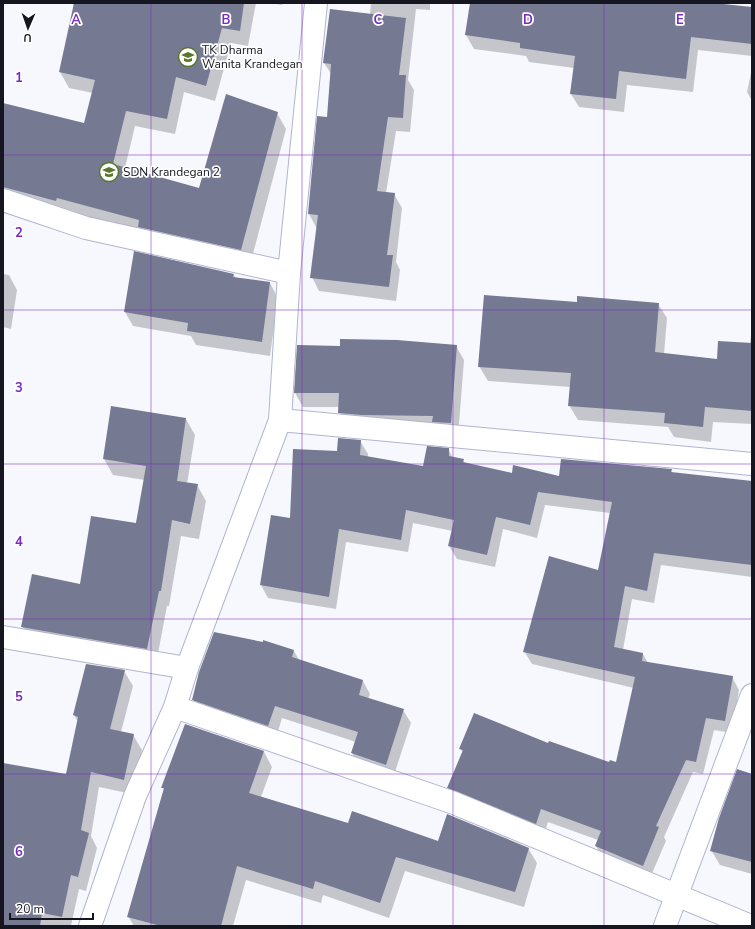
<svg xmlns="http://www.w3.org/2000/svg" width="755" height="929" viewBox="0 0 755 929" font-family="'Nunito Sans',sans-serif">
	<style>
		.shadow { fill: #0003 }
		.building { fill: #757992 }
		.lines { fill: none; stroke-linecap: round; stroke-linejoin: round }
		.minor-casing { stroke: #b0b5cf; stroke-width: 24 }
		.minor { stroke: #fff; stroke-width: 22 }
		.grid { fill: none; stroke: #7b2cbf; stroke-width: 1; stroke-opacity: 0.55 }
		.labels { text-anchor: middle; stroke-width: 3.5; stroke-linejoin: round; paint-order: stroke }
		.poi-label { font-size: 12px; fill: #15161f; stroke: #fff; text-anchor: start }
		.grid-label { font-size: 13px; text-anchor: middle; font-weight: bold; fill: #7b2cbf; stroke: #fff; stroke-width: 3.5; stroke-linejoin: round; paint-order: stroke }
	</style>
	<rect width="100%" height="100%" fill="#f7f8fe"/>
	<g class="shadow">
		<polygon points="72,3 256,3 248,46 231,43 215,101 184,92 175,134 135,126 125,168 199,190 277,113 286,129 250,265 3,200 3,104 85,125 93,93 69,88 60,72 74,6"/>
		<polygon points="270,3 283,3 282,5"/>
		<polygon points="371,3 430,3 430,10 416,9 408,80 414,90 410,132 396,131 386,193 394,194 402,208 396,262 400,270 396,301 319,291 312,277 317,229 309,214 328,118 332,75 324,63 370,15"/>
		<polygon points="471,3 682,3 752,8 752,56 698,50 693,92 627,85 624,112 579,107 571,94 574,68 529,62 526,56 474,49 466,35"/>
		<polygon points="752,68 752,101 747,92"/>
		<polygon points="3,274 9,275 17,290 11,329 3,327"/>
		<polygon points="234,275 236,278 270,283 278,298 270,356 196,345 191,336 133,326 125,312"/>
		<polygon points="578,303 658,304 667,318 664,354 718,360 750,344 752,326 752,424 713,422 711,442 674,437 668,427 578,420 569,405 571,387 488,381 479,366"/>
		<polygon points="456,346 464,360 458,437 347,426 339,413 339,407 303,407 295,393"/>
		<polygon points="186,419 195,435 187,484 197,485 206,501 199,539 181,536 169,606 167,606 156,664 32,643 23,627 33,575 81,585 136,524 145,480 113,475 104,459"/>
		<polygon points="360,441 368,454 368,457 424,467 448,449 453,458 463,460 465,464 512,474 560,477 671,470 673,474 752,482 752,577 661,565 654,603 632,599 623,650 643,654 648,663 732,677 739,690 732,733 714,730 703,774 693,772 664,837 666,841 650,878 603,859 596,846 598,840 548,822 544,836 456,800 449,787 463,753 460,748 548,745 609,764 616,764 634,688 532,664 524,651 599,571 610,513 545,505 537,538 503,529 495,567 457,559 449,546 453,531 413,523 408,552 346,542 336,609 268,598 261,585 272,516 291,519 338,452"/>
		<polygon points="294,651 299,660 363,681 370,694 368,699 403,710 411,723 393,778 359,766 352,753 356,742 282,718 276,738 200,712 193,699"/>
		<polygon points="124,671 133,686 121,732 133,735 142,750 132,794 99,787 91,836 97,848 86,891 79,889 71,926 3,926 3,764 67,775 78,722 74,715"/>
		<polygon points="186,725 264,752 272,767 261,797 349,824 439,842 528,848 537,863 524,907 405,871 389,918 323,895 321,903 246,880 233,926 134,926 128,916 164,790 163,788"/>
		<polygon points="752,775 752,874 720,865 711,850"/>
	</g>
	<g class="building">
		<polygon points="74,3 244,3 240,31 222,28 206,86 176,77 167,119 126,111 113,164 199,188 226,94 278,112 241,250 138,227 139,220 57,198 56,201 3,187 3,103 84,123 95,80 59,72"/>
		<polygon points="470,3 714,3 752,7 752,44 691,37 686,79 619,71 616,99 570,94 575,56 520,48 520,43 465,35"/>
		<polygon points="330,9 406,18 399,75 406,75 403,118 388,117 377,191 395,193 387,255 393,255 389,287 310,278 318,215 308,214 317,116 327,117 331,64 323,63"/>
		<polygon points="134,251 234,274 233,277 270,282 262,342 187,331 188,323 124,312"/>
		<polygon points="484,295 577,302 577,296 659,303 655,352 717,359 718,341 752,343 752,411 705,407 703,427 664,423 665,413 568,406 571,373 478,367"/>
		<polygon points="340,339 397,340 457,345 451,423 432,422 433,416 362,415 338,413 339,393 294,393 297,345 340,346"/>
		<polygon points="111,406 186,418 177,481 198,484 190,524 172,520 161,591 159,591 147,649 21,627 32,574 80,584 91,516 136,523 146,466 103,459"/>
		<polygon points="338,438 361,440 360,455 423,466 427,446 449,448 449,456 464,459 463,462 512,473 513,465 559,476 561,459 672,469 671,472 752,481 752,565 654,553 647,591 625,586 614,647 643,653 642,661 733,676 725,721 706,718 696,762 686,760 656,826 659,827 643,866 595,846 601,831 541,809 536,824 447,788 463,750 459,749 474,713 548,743 549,741 609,762 610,760 616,762 635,677 523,652 549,556 598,570 612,502 538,492 530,525 496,517 487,555 448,546 454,520 406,510 401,540 339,529 329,597 260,585 271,515 290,518 293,449 337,451"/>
		<polygon points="214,632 263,642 263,640 294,650 292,657 363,680 359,695 404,709 386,765 351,753 358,732 275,706 268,726 192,700 199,672"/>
		<polygon points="86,664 125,670 110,729 134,734 124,780 91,772 81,830 89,833 78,877 71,875 62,917 42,913 40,926 3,926 3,763 66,774 78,717 73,715"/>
		<polygon points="185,724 264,751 249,793 348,823 352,811 438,841 447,814 529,848 515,892 396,857 380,903 315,881 313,889 237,866 221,926 161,926 127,917 164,788 161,788"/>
		<polygon points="737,769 752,774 752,862 710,851 719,818"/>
	</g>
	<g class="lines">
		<defs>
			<g id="minor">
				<polyline points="3,200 86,228 289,273"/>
				<polyline points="280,420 752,464"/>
				<polyline points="3,637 187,668"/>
				<polyline points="175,707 454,803 751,926"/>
				<polyline points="90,926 135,796 175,707 187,668 280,420 289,273 316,3"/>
				<polyline points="665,926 752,695"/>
			</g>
		</defs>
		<use href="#minor" class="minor-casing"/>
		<use href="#minor" class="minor"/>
	</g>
	<path class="grid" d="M151,3V926M302,3V926M453,3V926M604,3V926M3,155H752M3,310H752M3,464H752M3,619H752M3,774H752"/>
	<defs>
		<symbol id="school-ring" viewBox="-11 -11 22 22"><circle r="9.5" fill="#fff" stroke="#59762b" stroke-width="1.5"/><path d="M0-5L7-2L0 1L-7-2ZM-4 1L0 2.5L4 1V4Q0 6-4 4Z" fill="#59762b"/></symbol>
	</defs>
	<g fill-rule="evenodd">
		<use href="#school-ring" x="177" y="46" width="22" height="22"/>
		<use href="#school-ring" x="98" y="161" width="22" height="22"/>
	</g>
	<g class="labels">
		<g class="poi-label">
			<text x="202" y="54">TK Dharma<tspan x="202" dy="14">Wanita Krandegan</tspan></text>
			<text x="123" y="176">SDN Krandegan 2</text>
		</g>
	</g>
	<g class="grid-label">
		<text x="76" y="24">A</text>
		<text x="226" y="24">B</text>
		<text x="378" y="24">C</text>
		<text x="528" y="24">D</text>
		<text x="680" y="24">E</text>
		<text x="19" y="82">1</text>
		<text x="19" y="237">2</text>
		<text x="19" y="392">3</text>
		<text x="19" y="546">4</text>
		<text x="19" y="701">5</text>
		<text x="19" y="856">6</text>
	</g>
	<rect width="755" height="929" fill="none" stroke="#15161f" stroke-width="8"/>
	<g transform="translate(28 28) rotate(182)" stroke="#ffffff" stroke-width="3" paint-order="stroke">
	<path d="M0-3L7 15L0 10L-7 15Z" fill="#15161f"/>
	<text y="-6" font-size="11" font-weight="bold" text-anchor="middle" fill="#15161f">U</text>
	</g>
	<path d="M10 913v6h83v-6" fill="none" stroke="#15161f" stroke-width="2"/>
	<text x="16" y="913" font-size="12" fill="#15161f" stroke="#ffffff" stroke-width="3" paint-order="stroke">20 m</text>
</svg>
